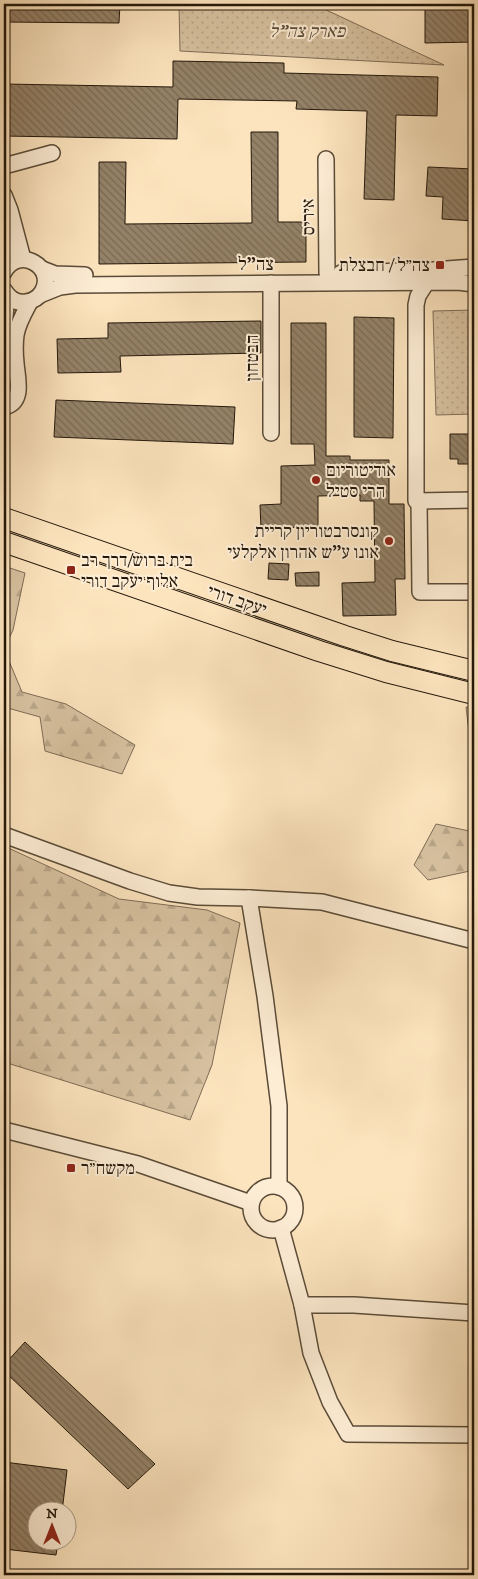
<svg xmlns="http://www.w3.org/2000/svg" width="478" height="1579" viewBox="0 0 478 1579" font-family="'IM FELL DW Pica','Frank Ruhl Libre',serif">
	<style>
		.forest { fill: url(#forest-firs); stroke: #7e6c56 }
		.park { fill: url(#park-dots); stroke: #7e6c56 }
		.building { fill: url(#building-back-hatch); stroke: #24180b }
		.lines { fill: none; stroke-linecap: round; stroke-linejoin: round }
		.minor-casing { stroke: #5a4b38; stroke-width: 18 }
		.major-casing { stroke: #24180b; stroke-width: 22 }
		.minor { stroke: #fdedd5; stroke-width: 15 }
		.major { stroke: #fce4be; stroke-width: 20 }
		.poi-dot { fill: #8f2418; stroke: #fdedd5; stroke-width: 2 }
		.labels { text-anchor: middle; stroke-width: 4; stroke-linejoin: round; paint-order: stroke }
		.park-label { font-size: 18px; font-style: italic; fill: #5a4b38; stroke: #fdedd5 }
		.street-label { font-size: 18px; fill: #24180b; stroke: #fdedd5 }
		.poi-label { font-size: 18px; fill: #24180b; stroke: #fdedd5; text-anchor: start }
	</style>
	<defs>
		<pattern id="forest-firs" width="22" height="20" patternUnits="userSpaceOnUse" patternTransform="scale(1.25)"><rect width="22" height="20" fill="#d7c1a0"/><path d="M5 1l3.5 6h-7zM16 11l3.5 6h-7z" fill="#b8a588"/></pattern>
		<pattern id="park-dots" width="8" height="8" patternUnits="userSpaceOnUse" patternTransform="scale(1.25)"><rect width="8" height="8" fill="#d7c1a0"/><path d="M2 2h.1M6 6h.1" fill="none" stroke="#b8a588" stroke-width="1.8" stroke-linecap="round"/></pattern>
		<pattern id="building-back-hatch" width="6" height="6" patternUnits="userSpaceOnUse" patternTransform="scale(1.25)"><rect width="6" height="6" fill="#948268"/><path d="M-1 5l2 2M0 0l6 6M5-1l2 2" fill="none" stroke="#796954"/></pattern>
	</defs>
	<rect width="100%" height="100%" fill="#fce4be"/>
	<filter id="stains"><feTurbulence type="fractalNoise" baseFrequency=".004" numOctaves="4"/><feColorMatrix values="0 0 0 0 .2 0 0 0 0 .09 0 0 0 0 .02 0 0 0 .5 -.17"/></filter>
	<radialGradient id="worn" r=".72"><stop offset=".6" stop-color="#630" stop-opacity="0"/><stop offset="1" stop-color="#630" stop-opacity=".3"/></radialGradient>
	<g class="forest">
		<polygon points="4,566 25,573 13,630 4,649 22,692 66,704 135,745 122,774 45,751 40,717 4,707"/>
		<polygon points="466,707 474,709 474,773"/>
		<polygon points="436,824 474,832 474,872 470,871 428,880 414,865"/>
		<polygon points="4,846 119,899 207,910 240,923 212,1065 190,1120 4,1062"/>
	</g>
	<g class="park">
		<polygon points="179,4 321,4 322,8 444,65 180,51"/>
		<polygon points="474,310 474,414 436,415 433,311"/>
	</g>
	<g class="building">
		<polygon points="4,4 120,4 119,23 4,22"/>
		<polygon points="425,4 474,4 474,42 425,43"/>
		<polygon points="173,61 284,63 284,73 438,77 437,116 396,115 394,200 364,199 367,111 296,109 297,101 178,99 177,139 4,136 4,84 173,87"/>
		<polygon points="251,132 278,132 278,222 306,222 306,262 99,264 99,162 126,162 125,224 252,223"/>
		<polygon points="428,167 474,169 474,221 442,219 443,197 426,196"/>
		<polygon points="354,317 394,318 393,438 354,437"/>
		<polygon points="261,321 261,353 120,356 121,372 58,373 57,339 108,338 108,323"/>
		<polygon points="291,323 326,323 326,456 350,456 350,460 389,460 389,504 404,504 405,579 395,579 396,615 343,616 342,583 375,582 374,501 360,501 360,495 318,496 318,527 261,528 260,505 281,504 281,466 315,465 314,444 291,444"/>
		<polygon points="56,400 235,407 233,444 54,437"/>
		<polygon points="450,434 474,434 474,464 458,464 458,459 450,459"/>
		<polygon points="269,563 289,564 288,580 268,579"/>
		<polygon points="319,572 319,586 296,586 295,573"/>
		<polygon points="25,1342 155,1464 128,1489 4,1371 4,1365"/>
		<polygon points="4,1462 67,1470 62,1512 38,1512 38,1542 58,1542 56,1555 4,1549"/>
	</g>
	<g class="lines">
		<defs>
			<g id="minor">
				<polyline points="326,159 327,273"/>
				<polyline points="4,166 52,153"/>
				<polyline points="4,195 10,210 23,259"/>
				<polyline points="4,238 9,264"/>
				<polyline points="42,269 55,274 85,275"/>
				<path d="M4,272C18,245 57,267 42,292C39,297 33,301 26,302C16,304 9,298 4,290"/>
				<polyline points="341,273 433,270 474,267"/>
				<polyline points="427,282 418,296 416,305 416,501 474,500"/>
				<polyline points="271,283 271,433"/>
				<polyline points="40,295 60,287 75,285 458,282 474,284"/>
				<polyline points="4,327 7,295"/>
				<path d="M4,407C25,402 17,378 16,363C15,354 15,343 16,335C18,323 24,313 30,302"/>
				<polyline points="419,501 420,592 474,592"/>
				<polyline points="4,835 130,881 169,893 198,897 249,898 322,902 474,941"/>
				<polyline points="249,898 265,996 279,1106 279,1187"/>
				<polyline points="4,1130 138,1164 251,1203"/>
				<circle cx="273" cy="1208" r="22"/>
				<polyline points="281,1228 302,1305 354,1305 474,1313"/>
				<polyline points="302,1305 311,1353 330,1402 348,1434 474,1435"/>
			</g>
			<g id="major">
				<polyline points="4,518 345,636 392,651 474,671"/>
				<polyline points="4,542 319,651 386,672 474,694"/>
			</g>
		</defs>
		<use href="#minor" class="minor-casing"/>
		<use href="#major" class="major-casing"/>
		<use href="#minor" class="minor"/>
		<use href="#major" class="major"/>
	</g>
	<g class="poi-dot">
		<rect x="435" y="260" width="10" height="10" rx="2.5"/>
		<circle cx="316" cy="480" r="5"/>
		<circle cx="389" cy="541" r="5"/>
		<rect x="66" y="565" width="10" height="10" rx="2.5"/>
		<rect x="66" y="1163" width="10" height="10" rx="2.5"/>
	</g>
	<g class="labels">
		<g class="park-label">
			<text x="307" y="37">פארק צה"ל</text>
		</g>
		<g class="street-label">
			<text transform="translate(308 217) rotate(-91)" y="6">איריס</text>
			<text x="256" y="270">צה"ל</text>
			<text transform="translate(252 358) rotate(-90)" y="6">הבטחון</text>
			<text transform="translate(237 600) rotate(19)" y="6">יעקב דורי</text>
		</g>
		<g class="poi-label">
			<text x="430" y="271" text-anchor="end">צה״ל / חבצלת</text>
			<text x="326" y="476">אודיטוריום<tspan x="326" dy="21">הרי סטיל</tspan></text>
			<text x="379" y="537" text-anchor="end">קונסרבטוריון קריית<tspan x="379" dy="21">אונו ע"ש אהרון אלקלעי</tspan></text>
			<text x="81" y="566">בית ברוש/דרך רב<tspan x="81" dy="21">אלוף יעקב דורי</tspan></text>
			<text x="81" y="1174">מקשח״ר</text>
		</g>
	</g>
	<rect width="478" height="1579" fill="none" stroke="#fce4be" stroke-width="20"/>
	<rect x="5" y="5" width="468" height="1569" fill="none" stroke="#24180b" stroke-width="2.5"/>
	<rect x="10" y="10" width="458" height="1559" fill="none" stroke="#24180b"/>
	<g transform="translate(52 1526)"><circle r="24" fill="#fdedd5" stroke="#a69884"/>
	<path d="M0-4L9 19L0 12L-9 19Z" fill="#8f2418"/>
	<text y="-8" font-size="14" font-weight="bold" text-anchor="middle" fill="#24180b">N</text>
	</g>
	<rect width="100%" height="100%" filter="url(#stains)"/>
	<rect width="100%" height="100%" fill="url(#worn)"/>
</svg>
